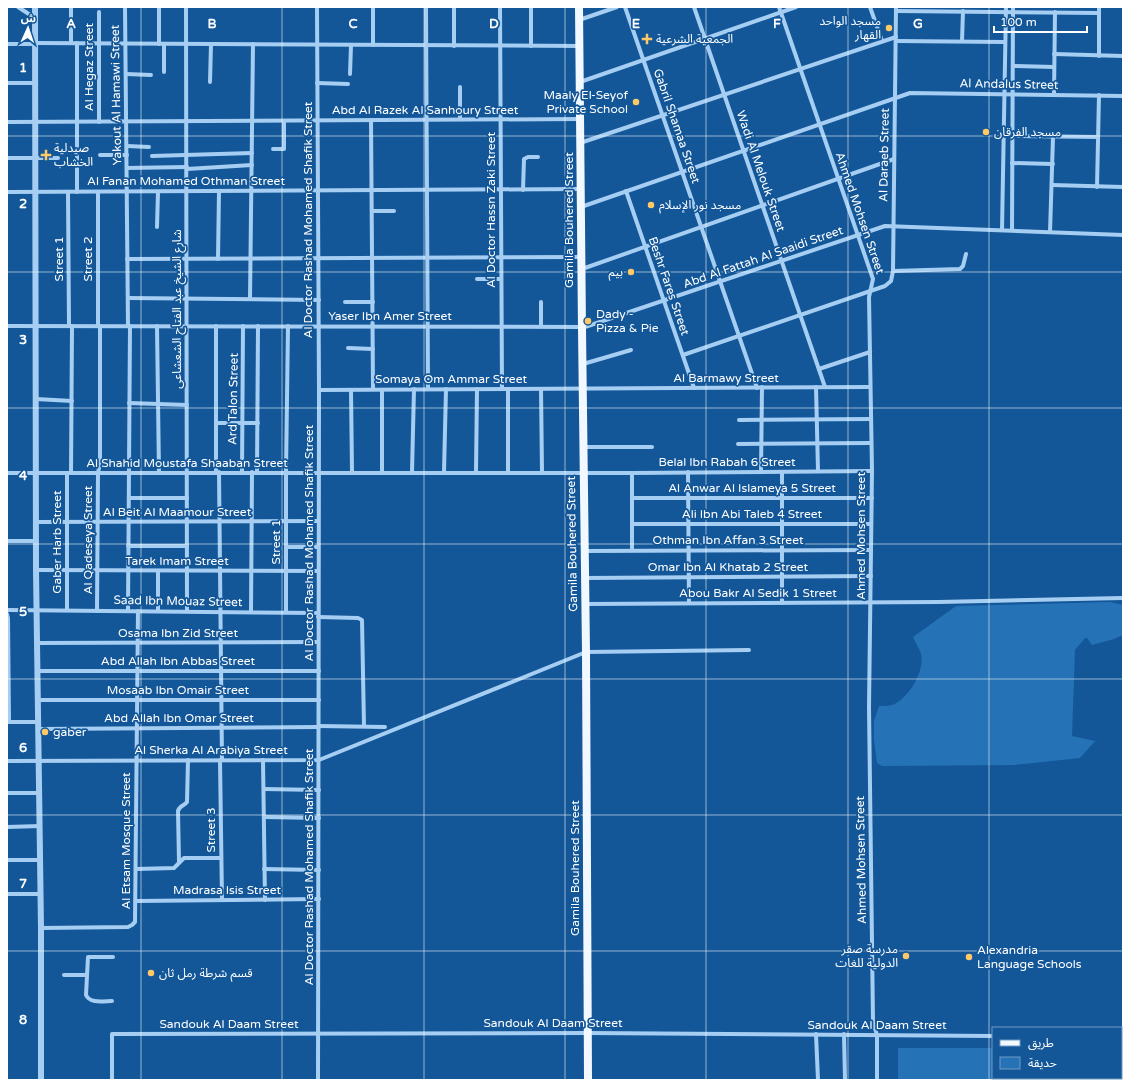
<svg xmlns="http://www.w3.org/2000/svg" width="1130" height="1087" viewBox="0 0 1130 1087" font-family="'Varela Round','Noto Sans Arabic',sans-serif">
	<style>
		.green { fill: #2672b7 }
		.lines { fill: none; stroke-linecap: round; stroke-linejoin: round }
		.minor { stroke: #a6cef3; stroke-width: 4 }
		.tertiary { stroke: #a6cef3; stroke-width: 6 }
		.primary { stroke: #f2f8ff; stroke-width: 8 }
		.grid { fill: none; stroke: #fff; stroke-width: 1; stroke-opacity: 0.55 }
		.poi-dot { fill: #ffc968; stroke: #135799; stroke-width: 1.5 }
		.labels { text-anchor: middle; stroke-width: 3.5; stroke-linejoin: round; paint-order: stroke }
		.poi-label { font-size: 12px; fill: #fff; stroke: #135799; text-anchor: start }
		.street-label { font-size: 12px; fill: #fff; stroke: #135799 }
		.grid-label { font-size: 13px; text-anchor: middle; font-weight: bold; fill: #fff; stroke: #135799; stroke-width: 3.5; stroke-linejoin: round; paint-order: stroke }
	</style>
	<rect width="100%" height="100%" fill="#135799"/>
	<g class="green">
		<path d="M1110,602L1123,605V635L1114,639L1092,645L1087,638H1085L1075,650L1072,736L1095,741L1080,758L1014,765L882,766L877,763L874,740V721L879,706C883,706 888,706 892,705C908,699 925,672 921,654C920,649 915,642 913,637L956,606Z"/>
		<polygon points="1121,1047 1123,1047 1123,1080 898,1080 898,1048 993,1048 993,1078 1121,1078"/>
	</g>
	<g class="lines">
		<g class="minor">
			<polyline points="18,7 35,18"/>
			<polyline points="125,7 128,326"/>
			<polyline points="159,7 159,44"/>
			<polyline points="186,7 187,611"/>
			<polyline points="317,7 319,390 318,1080"/>
			<polyline points="426,7 428,389"/>
			<polyline points="500,7 502,389"/>
			<polyline points="531,7 531,46"/>
			<polyline points="625,7 757,388"/>
			<polyline points="694,7 825,387"/>
			<polyline points="779,7 873,279 869,297 872,471 869,707 873,1022 877,1035 877,1080"/>
			<polyline points="870,7 882,41"/>
			<polyline points="1099,7 1099,56"/>
			<polyline points="896,11 1099,13"/>
			<polyline points="99,12 99,122"/>
			<polyline points="579,20 617,7"/>
			<polyline points="896,41 1005,42"/>
			<polyline points="962,41 963,11"/>
			<polyline points="35,43 580,46"/>
			<polyline points="71,43 71,7"/>
			<polyline points="77,43 77,192"/>
			<polyline points="7,44 35,44"/>
			<polyline points="373,45 373,7"/>
			<polyline points="454,46 454,7"/>
			<polyline points="1054,54 1123,56"/>
			<polyline points="1013,66 1054,67"/>
			<polyline points="164,72 164,44"/>
			<polyline points="126,74 151,75"/>
			<polyline points="350,74 351,45"/>
			<polyline points="210,82 211,44"/>
			<polyline points="580,82 796,7"/>
			<polyline points="7,83 35,83"/>
			<polyline points="317,83 348,84"/>
			<polyline points="1054,95 1055,12"/>
			<polyline points="460,119 460,87"/>
			<polyline points="371,120 373,389"/>
			<polyline points="7,122 580,119"/>
			<polyline points="1013,136 1098,137"/>
			<polyline points="580,143 896,37"/>
			<polyline points="127,146 149,147"/>
			<polyline points="273,149 284,149 284,121"/>
			<polyline points="100,155 127,155"/>
			<polyline points="152,156 252,153"/>
			<polyline points="7,158 58,158"/>
			<polyline points="1012,163 1053,164"/>
			<polyline points="127,168 187,167"/>
			<polyline points="187,169 252,165"/>
			<polyline points="1052,185 1123,187"/>
			<polyline points="1097,187 1099,95"/>
			<polyline points="523,190 524,159 528,157 538,157"/>
			<polyline points="626,191 694,388"/>
			<polyline points="7,192 581,189"/>
			<polyline points="68,192 69,326"/>
			<polyline points="98,192 98,326"/>
			<polyline points="581,207 910,93 1123,96"/>
			<polyline points="372,211 394,211"/>
			<polyline points="157,227 158,192"/>
			<polyline points="1002,230 1006,7"/>
			<polyline points="1012,230 1013,7"/>
			<polyline points="1050,232 1053,137"/>
			<polyline points="127,259 581,257"/>
			<polyline points="218,259 219,191"/>
			<polyline points="582,269 894,159"/>
			<polyline points="893,271 960,269 963,266 966,254"/>
			<polyline points="477,279 501,279"/>
			<polyline points="128,298 319,300"/>
			<polyline points="250,299 253,44"/>
			<polyline points="345,302 373,302"/>
			<polyline points="7,326 582,327"/>
			<polyline points="157,326 159,473"/>
			<polyline points="216,326 216,472"/>
			<polyline points="541,326 541,302"/>
			<polyline points="582,328 885,226 1123,235"/>
			<polyline points="348,348 373,349"/>
			<polyline points="683,355 885,286 891,281 893,271 896,7"/>
			<polyline points="583,364 631,350"/>
			<polyline points="819,369 870,352"/>
			<polyline points="816,387 818,471"/>
			<polyline points="541,389 542,472"/>
			<polyline points="319,390 870,387"/>
			<polyline points="351,390 352,472"/>
			<polyline points="382,390 382,472"/>
			<polyline points="36,399 72,401"/>
			<polyline points="129,403 187,405"/>
			<polyline points="739,420 871,419"/>
			<polyline points="216,423 258,423"/>
			<polyline points="738,444 871,443"/>
			<polyline points="583,447 652,447"/>
			<polyline points="219,472 222,760"/>
			<polyline points="242,472 243,326"/>
			<polyline points="257,472 258,326"/>
			<polyline points="412,472 414,389"/>
			<polyline points="444,472 446,389"/>
			<polyline points="476,472 477,389"/>
			<polyline points="508,472 508,389"/>
			<polyline points="688,472 689,603"/>
			<polyline points="761,472 762,387"/>
			<polyline points="782,472 782,603"/>
			<polyline points="7,473 632,473 872,471"/>
			<polyline points="67,473 67,610"/>
			<polyline points="71,473 72,326"/>
			<polyline points="129,498 187,498"/>
			<polyline points="632,498 872,498"/>
			<polyline points="36,522 318,521"/>
			<polyline points="632,524 871,524"/>
			<polyline points="7,541 36,541"/>
			<polyline points="128,546 187,546"/>
			<polyline points="286,547 318,547"/>
			<polyline points="632,550 632,473"/>
			<polyline points="585,551 871,550"/>
			<polyline points="36,570 318,571"/>
			<polyline points="158,571 158,611"/>
			<polyline points="585,578 871,576"/>
			<polyline points="585,604 939,602 1123,598"/>
			<polyline points="7,610 318,613"/>
			<polyline points="97,611 98,473 100,463 100,326"/>
			<polyline points="128,611 130,326"/>
			<polyline points="251,612 252,472"/>
			<polyline points="286,612 286,472 288,326"/>
			<polyline points="7,614 8,618 9,722"/>
			<polyline points="318,617 358,618 362,620 364,726"/>
			<polyline points="37,643 318,642"/>
			<polyline points="38,671 319,671"/>
			<polyline points="38,700 319,700"/>
			<polyline points="7,722 39,722"/>
			<polyline points="319,726 385,727"/>
			<polyline points="39,729 319,727"/>
			<polyline points="220,760 222,900"/>
			<polyline points="263,760 265,900"/>
			<polyline points="7,761 319,760 586,652 749,650"/>
			<polyline points="264,789 319,790"/>
			<polyline points="7,793 40,793"/>
			<polyline points="264,817 319,818"/>
			<polyline points="7,827 40,826"/>
			<polyline points="7,860 41,860"/>
			<path d="M179,862L178,811C179,806 184,806 187,802L188,760"/>
			<polyline points="136,869 174,868 184,858 221,858"/>
			<polyline points="264,869 319,870"/>
			<polyline points="7,894 41,894"/>
			<polyline points="136,901 319,899"/>
			<polyline points="41,928 128,927 132,925 135,922 138,611"/>
			<polyline points="64,975 86,975"/>
			<path d="M112,1001C104,1001 90,1004 86,995L88,957H113"/>
			<polyline points="816,1034 818,1080"/>
			<polyline points="844,1034 845,1080"/>
			<polyline points="1121,1037 1123,1037"/>
			<polyline points="112,1080 112,1034 588,1033 993,1036"/>
		</g>
		<polyline class="tertiary" points="35,7 36,570 41,928 41,1080"/>
		<polyline class="primary" points="579,7 582,329 586,652 588,1080"/>
	</g>
	<path class="grid" d="M141,7V1080M282,7V1080M424,7V1080M565,7V1080M706,7V1080M848,7V1080M989,7V1080M7,136H1123M7,272H1123M7,408H1123M7,544H1123M7,679H1123M7,815H1123M7,951H1123"/>
	<g class="poi-dot">
		<circle cx="889" cy="28" r="4"/>
		<path d="M645 33h4v4h4v4h-4v4h-4v-4h-4v-4h4z"/>
		<circle cx="636" cy="102" r="4"/>
		<circle cx="986" cy="132" r="4"/>
		<path d="M44 149h4v4h4v4h-4v4h-4v-4h-4v-4h4z"/>
		<circle cx="651" cy="205" r="4"/>
		<circle cx="631" cy="272" r="4"/>
		<circle cx="588" cy="321" r="4"/>
		<circle cx="45" cy="732" r="4"/>
		<circle cx="906" cy="956" r="4"/>
		<circle cx="969" cy="957" r="4"/>
		<circle cx="151" cy="973" r="4"/>
	</g>
	<g class="labels">
		<g class="poi-label">
			<text x="881" y="25" text-anchor="end">مسجد الواحد<tspan x="881" dy="14">القهار</tspan></text>
			<text x="656" y="43">الجمعية الشرعية</text>
			<text x="628" y="99" text-anchor="end">Maaly El-Seyof<tspan x="628" dy="14">Private School</tspan></text>
			<text x="994" y="136">مسجد الفرقان</text>
			<text x="54" y="152">صيدلية<tspan x="54" dy="14">الخشاب</tspan></text>
			<text x="659" y="209">مسجد نور الإسلام</text>
			<text x="623" y="276" text-anchor="end">بيم</text>
			<text x="596" y="318">Dady -<tspan x="596" dy="14">Pizza &amp; Pie</tspan></text>
			<text x="53" y="736">gaber</text>
			<text x="898" y="953" text-anchor="end">مدرسة صقر<tspan x="898" dy="14">الدولية للغات</tspan></text>
			<text x="977" y="954">Alexandria<tspan x="977" dy="14">Language Schools</tspan></text>
			<text x="159" y="977">قسم شرطة رمل ثان</text>
		</g>
		<g class="street-label">
			<text transform="translate(89 67) rotate(-90)" y="4">Al Hegaz Street</text>
			<text transform="translate(1009 84) rotate(1)" y="4">Al Andalus Street</text>
			<text transform="translate(116 95) rotate(-91)" y="4">Yakout Al Hamawi Street</text>
			<text x="425" y="114">Abd Al Razek Al Sanhoury Street</text>
			<text transform="translate(677 126) rotate(71)" y="4">Gabril Shamaa Street</text>
			<text transform="translate(884 155) rotate(-89)" y="4">Al Daraeb Street</text>
			<text transform="translate(761 171) rotate(71)" y="4">Wadi Al Melouk Street</text>
			<text x="186" y="185">Al Fanan Mohamed Othman Street</text>
			<text transform="translate(491 210) rotate(-90)" y="4">Al Doctor Hassn Zaki Street</text>
			<text transform="translate(860 213) rotate(71)" y="4">Ahmed Mohsen Street</text>
			<text transform="translate(308 220) rotate(-90)" y="4">Al Doctor Rashad Mohamed Shafik Street</text>
			<text transform="translate(569 220) rotate(-90)" y="4">Gamila Bouhered Street</text>
			<text transform="translate(763 257) rotate(-19)" y="4">Abd Al Fattah Al Saaidi Street</text>
			<text transform="translate(59 259) rotate(-90)" y="4">Street 1</text>
			<text transform="translate(88 259) rotate(-90)" y="4">Street 2</text>
			<text transform="translate(669 286) rotate(71)" y="4">Beshr Fares Street</text>
			<text transform="translate(177 309) rotate(-90)" y="4">شارع الشيخ عبد الفتاح الشعشاعى</text>
			<text x="390" y="320">Yaser Ibn Amer Street</text>
			<text x="726" y="382">Al Barmawy Street</text>
			<text x="451" y="383">Somaya Om Ammar Street</text>
			<text transform="translate(233 399) rotate(-89)" y="4">Ard Talon Street</text>
			<text x="727" y="466">Belal Ibn Rabah 6 Street</text>
			<text x="187" y="467">Al Shahid Moustafa Shaaban Street</text>
			<text x="752" y="492">Al Anwar Al Islameya 5 Street</text>
			<text x="177" y="516">Al Beit Al Maamour Street</text>
			<text x="752" y="518">Ali Ibn Abi Taleb 4 Street</text>
			<text transform="translate(861 536) rotate(-90)" y="4">Ahmed Mohsen Street</text>
			<text transform="translate(88 540) rotate(-90)" y="4">Al Qadeseya Street</text>
			<text x="728" y="544">Othman Ibn Affan 3 Street</text>
			<text transform="translate(57 542) rotate(-90)" y="4">Gaber Harb Street</text>
			<text transform="translate(276 542) rotate(-90)" y="4">Street 1</text>
			<text transform="translate(309 543) rotate(-90)" y="4">Al Doctor Rashad Mohamed Shafik Street</text>
			<text transform="translate(572 544) rotate(-91)" y="4">Gamila Bouhered Street</text>
			<text x="177" y="565">Tarek Imam Street</text>
			<text x="728" y="571">Omar Ibn Al Khatab 2 Street</text>
			<text x="758" y="597">Abou Bakr Al Sedik 1 Street</text>
			<text transform="translate(178 601) rotate(1)" y="4">Saad Ibn Mouaz Street</text>
			<text x="178" y="637">Osama Ibn Zid Street</text>
			<text x="178" y="665">Abd Allah Ibn Abbas Street</text>
			<text x="178" y="694">Mosaab Ibn Omair Street</text>
			<text x="179" y="722">Abd Allah Ibn Omar Street</text>
			<text x="211" y="754">Al Sherka Al Arabiya Street</text>
			<text transform="translate(211 830) rotate(-90)" y="4">Street 3</text>
			<text transform="translate(126 841) rotate(-90)" y="4">Al Etsam Mosque Street</text>
			<text transform="translate(861 860) rotate(-91)" y="4">Ahmed Mohsen Street</text>
			<text transform="translate(309 867) rotate(-90)" y="4">Al Doctor Rashad Mohamed Shafik Street</text>
			<text transform="translate(575 868) rotate(-90)" y="4">Gamila Bouhered Street</text>
			<text x="227" y="894">Madrasa Isis Street</text>
			<text x="553" y="1027">Sandouk Al Daam Street</text>
			<text x="229" y="1028">Sandouk Al Daam Street</text>
			<text x="877" y="1029">Sandouk Al Daam Street</text>
		</g>
	</g>
	<g class="grid-label">
		<text x="71" y="28">A</text>
		<text x="212" y="28">B</text>
		<text x="353" y="28">C</text>
		<text x="494" y="28">D</text>
		<text x="636" y="28">E</text>
		<text x="777" y="28">F</text>
		<text x="918" y="28">G</text>
		<text x="23" y="72">1</text>
		<text x="23" y="208">2</text>
		<text x="23" y="344">3</text>
		<text x="23" y="480">4</text>
		<text x="23" y="616">5</text>
		<text x="23" y="752">6</text>
		<text x="23" y="888">7</text>
		<text x="23" y="1024">8</text>
	</g>
	<rect width="1130" height="1087" fill="none" stroke="#ffffff" stroke-width="16"/>
	<rect x="992" y="1027" width="130" height="52" fill="#135799" stroke="#719ac2"/>
	<rect x="1000" y="1040" width="20" height="6" fill="#f2f8ff" stroke="#719ac2"/>
	<text x="1028" y="1047" font-size="12" fill="#ffffff">طريق</text>
	<rect x="1000" y="1057" width="20" height="12" fill="#2672b7" stroke="#719ac2"/>
	<text x="1028" y="1067" font-size="12" fill="#ffffff">حديقة</text>
	<g transform="translate(28 28) rotate(3)" stroke="#135799" stroke-width="3" paint-order="stroke">
	<path d="M0-3L7 15L0 10L-7 15Z" fill="#ffffff"/>
	<text y="-6" font-size="11" font-weight="bold" text-anchor="middle" fill="#ffffff">ش</text>
	</g>
	<path d="M994 26v6h93v-6" fill="none" stroke="#ffffff" stroke-width="2"/>
	<text x="1000" y="26" font-size="12" fill="#ffffff" stroke="#135799" stroke-width="3" paint-order="stroke">100 m</text>
</svg>
